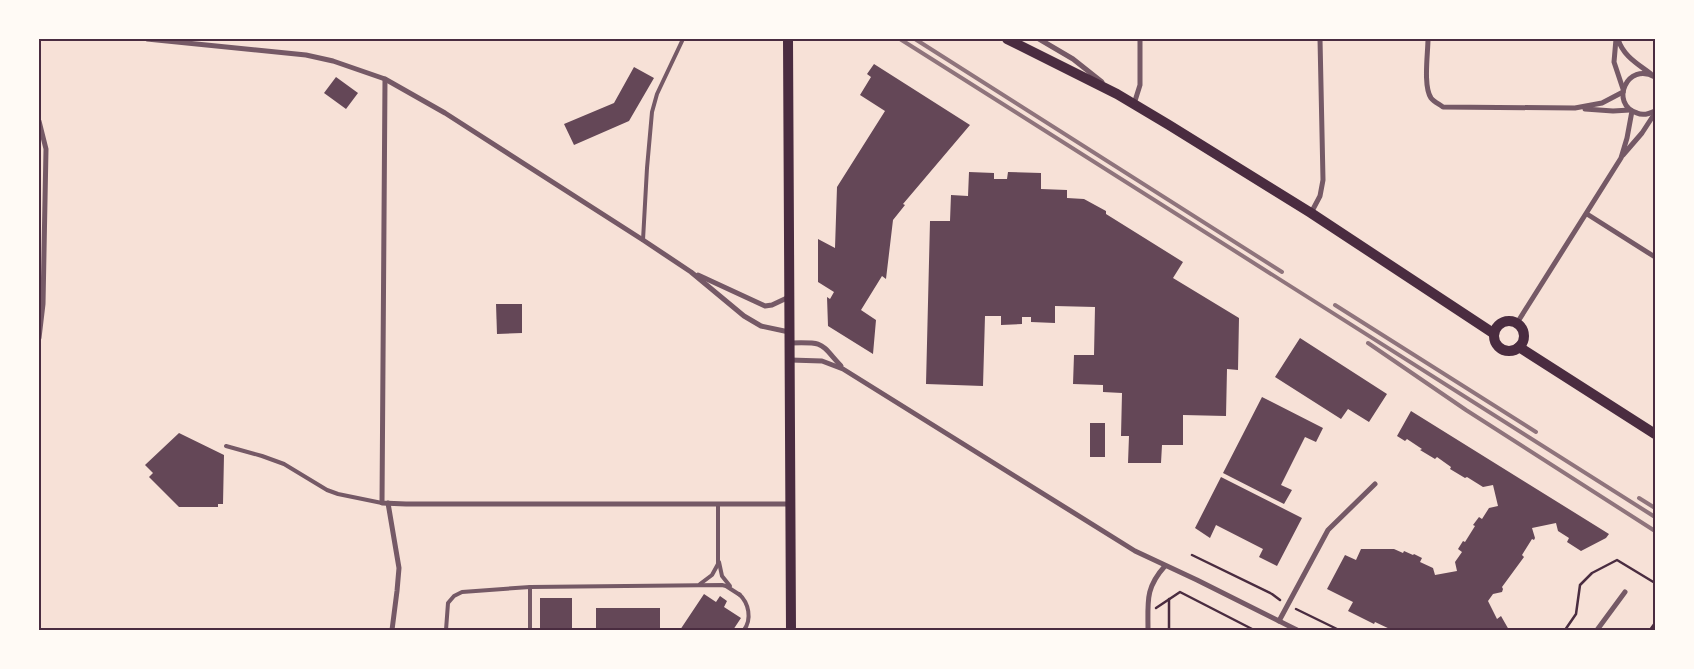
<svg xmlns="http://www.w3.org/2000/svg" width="1694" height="669" viewBox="0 0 1694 669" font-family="'PT Serif',serif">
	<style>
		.building { fill: #644757 }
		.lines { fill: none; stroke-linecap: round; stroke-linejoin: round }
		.path { stroke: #4a2c40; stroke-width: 2.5 }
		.service { stroke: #755966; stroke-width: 4 }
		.minor { stroke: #755966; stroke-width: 5 }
		.secondary { stroke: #4a2c40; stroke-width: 10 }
		.rail { stroke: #8f747c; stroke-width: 4 }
		.neatline { fill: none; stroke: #4a2c40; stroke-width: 2 }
	</style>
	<rect width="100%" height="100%" fill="#f7e1d7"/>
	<g class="building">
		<polygon points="874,64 970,125 903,204 905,205 893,220 886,279 882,276 861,310 876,320 873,354 828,326 827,297 830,299 834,292 818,282 818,239 835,248 837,187 885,111 860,95 871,77 867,74"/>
		<polygon points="634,67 654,78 629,121 574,145 564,124 614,103"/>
		<polygon points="336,77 358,93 346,109 324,93"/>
		<polygon points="969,172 994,173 994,179 1007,179 1008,172 1041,173 1041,189 1067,190 1067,198 1084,199 1106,211 1106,214 1183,262 1173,278 1239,318 1238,370 1227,369 1226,416 1183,415 1183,445 1162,445 1161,463 1128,463 1129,436 1121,436 1122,393 1103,392 1103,385 1073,384 1074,355 1094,355 1095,307 1055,306 1055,323 1031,322 1031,317 1022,317 1022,324 1001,325 1001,316 985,316 983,386 926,384 930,221 950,221 951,195 968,196"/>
		<polygon points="496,304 522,304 522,333 497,334"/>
		<polygon points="1300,338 1387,394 1369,422 1348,409 1341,419 1275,377"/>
		<polygon points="1262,397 1323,428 1316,442 1305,437 1281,485 1292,490 1284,504 1223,473"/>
		<polygon points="1411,411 1609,534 1606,538 1581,551 1567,542 1569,538 1558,531 1556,523 1532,528 1535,538 1534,540 1532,539 1522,555 1524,557 1502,587 1503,589 1502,592 1493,594 1488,601 1497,619 1501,616 1509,630 1392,630 1375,622 1374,624 1348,611 1353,602 1327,589 1345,555 1356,560 1361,549 1394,549 1403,553 1404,551 1413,555 1414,554 1422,558 1420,562 1433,568 1435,575 1457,571 1455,562 1462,552 1458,549 1463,541 1465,542 1475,526 1473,525 1479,517 1482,519 1489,508 1498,506 1493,485 1483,487 1467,477 1465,478 1450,469 1451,467 1437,457 1435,459 1420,450 1422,449 1407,439 1405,441 1397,436"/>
		<rect x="1090" y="423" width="15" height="34"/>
		<polygon points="179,433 224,455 223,504 218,504 218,507 179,507 149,477 153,473 145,465"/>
		<polygon points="1221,477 1302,518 1277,566 1259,557 1263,549 1216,525 1210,538 1195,528"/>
		<polygon points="704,594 716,602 720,596 727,601 724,607 741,618 733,630 680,630"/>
		<rect x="540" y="598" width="32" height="32"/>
		<rect x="596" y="608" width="64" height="22"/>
	</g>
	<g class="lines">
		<g class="path">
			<polyline points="1192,555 1272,594 1280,600"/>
			<polyline points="1169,599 1169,630"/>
			<polyline points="1156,608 1180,592 1254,630"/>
			<polyline points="1296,609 1339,630"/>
			<polyline points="1565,630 1576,614 1580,585 1592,573 1617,560 1655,583"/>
			<polyline points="1650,630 1655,623"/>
		</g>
		<g class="service">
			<polyline points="643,240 647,168 652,112 657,94 683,39"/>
			<polyline points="226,446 262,456 284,464 327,490 338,494 382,503"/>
			<polyline points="719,562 722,576 730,586"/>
			<polyline points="700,584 712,575 718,564 718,504"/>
			<path d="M739,594C749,603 752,619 744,630"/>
			<polyline points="446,630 448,603 454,596 462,592 530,587 722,585 726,586 740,595"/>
			<polyline points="530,630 530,587"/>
		</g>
		<g class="minor">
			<polyline points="147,39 306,55 333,61 385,79 445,113 643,240 691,272 744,316 761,326 789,332"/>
			<polyline points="1039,39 1073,59 1102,82"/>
			<path d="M1428,39C1428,53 1423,86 1431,98C1434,102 1439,104 1443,107L1575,108L1602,103L1623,92"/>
			<polyline points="1616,39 1614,62 1623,89"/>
			<path d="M1618,39C1623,56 1638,64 1651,74"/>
			<path d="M1655,77C1627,61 1609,104 1637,113C1643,116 1649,114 1655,111"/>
			<polyline points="385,79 382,503 406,504 790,504"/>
			<polyline points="1134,104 1140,85 1140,39"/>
			<polyline points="1585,109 1613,111 1630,110"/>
			<polyline points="39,121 46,149 43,304 39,338"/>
			<polyline points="1623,155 1642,133 1655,113"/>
			<polyline points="1311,213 1320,196 1323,180 1320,39"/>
			<polyline points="1587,214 1655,257"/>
			<polyline points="698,275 765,306 772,305 789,297"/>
			<polyline points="1517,323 1621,158 1627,138 1632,111"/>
			<path d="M790,343C825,342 819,342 841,366"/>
			<polyline points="790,360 822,361 843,369 1135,551 1197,580 1297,630"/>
			<polyline points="388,503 399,568 397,591 392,630"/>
			<polyline points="1279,621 1328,530 1375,484"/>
			<path d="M1148,630C1148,602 1145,588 1165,566"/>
			<polyline points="1597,630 1625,592"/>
		</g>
		<g class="secondary">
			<polyline points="788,39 791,630"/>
			<polyline points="1007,39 1117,94 1169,125 1311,213 1493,333"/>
			<circle cx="1509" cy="336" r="15"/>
			<polyline points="1519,347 1655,434"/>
		</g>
		<g class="rail">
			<polyline points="900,39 1655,517"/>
			<polyline points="915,39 1282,272"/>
			<polyline points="1335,305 1536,432"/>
			<polyline points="1368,343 1466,410 1655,531"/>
			<polyline points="1639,498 1655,508"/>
		</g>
	</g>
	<rect width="1694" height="669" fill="none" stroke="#fffaf5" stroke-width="80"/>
	<rect x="40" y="40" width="1614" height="589" class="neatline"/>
</svg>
